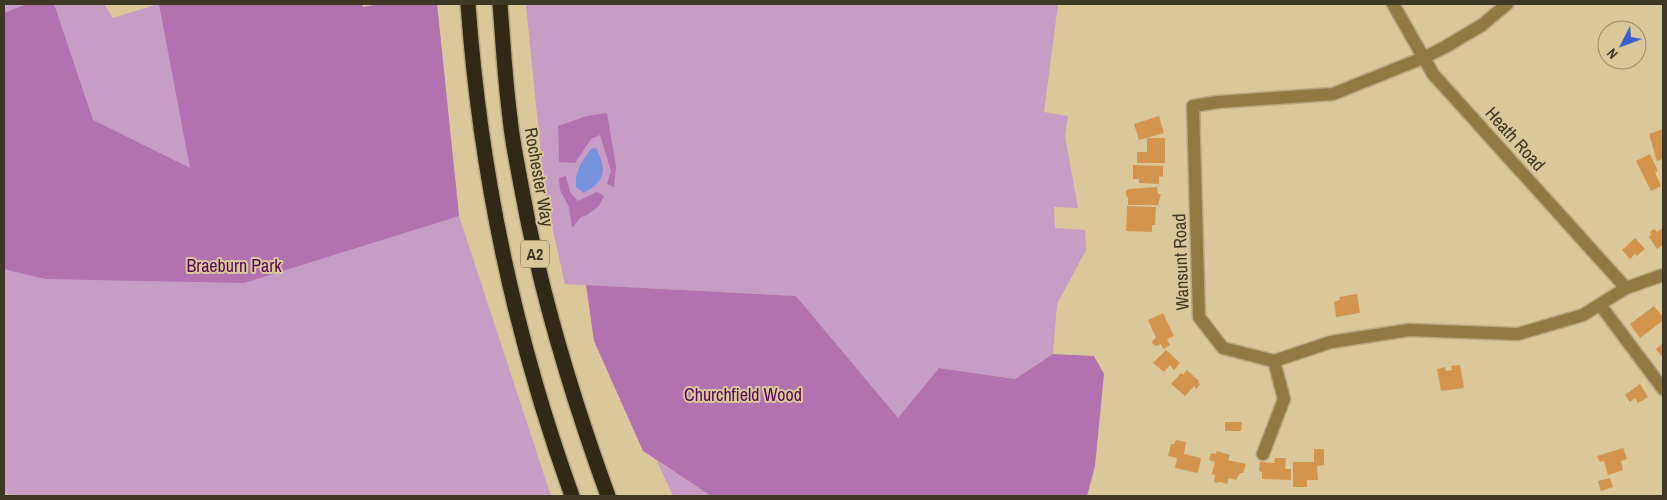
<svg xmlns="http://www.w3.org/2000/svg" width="1667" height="500" viewBox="0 0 1667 500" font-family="'Archivo Narrow',sans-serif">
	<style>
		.green { fill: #c79cc5 }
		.forest { fill: #b272b0 }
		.water { fill: #7793de }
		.building { fill: #d3954e }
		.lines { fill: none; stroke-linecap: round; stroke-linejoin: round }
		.minor-casing { stroke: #b8a780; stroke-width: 15 }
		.highway-casing { stroke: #b8a780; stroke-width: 18 }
		.minor { stroke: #907a42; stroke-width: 12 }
		.highway { stroke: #312915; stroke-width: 15 }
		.labels { text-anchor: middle; stroke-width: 4; stroke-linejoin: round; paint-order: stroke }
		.shield { fill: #dac79a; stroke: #6d6247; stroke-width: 1 }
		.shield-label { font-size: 16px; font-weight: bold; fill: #3e3724 }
		.street-label { font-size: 18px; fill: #3e3724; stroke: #dac79a }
		.park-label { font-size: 18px; fill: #5a075b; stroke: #dac79a }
	</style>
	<rect width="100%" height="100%" fill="#dac79a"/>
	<g class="green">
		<polygon points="4,4 104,4 113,18 158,4 362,4 363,7 379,4 437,4 459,216 551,496 12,496 4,492"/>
		<polygon points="526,4 1058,4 1044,112 1068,116 1065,136 1078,208 1054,207 1055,228 1085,230 1086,250 1057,304 1053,354 1015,379 939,368 898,419 796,296 565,284 545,195"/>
		<polygon points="657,461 711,496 673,496"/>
	</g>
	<g class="forest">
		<polygon points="27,4 54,4 93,120 190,168 159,4 362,4 363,7 379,4 437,4 459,216 244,283 45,279 4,269 4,13"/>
		<polygon points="607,113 616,167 614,187 607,184 611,171 600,135 591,139 575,163 559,162 558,126 587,116"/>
		<polygon points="566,176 570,192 578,201 597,192 604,196 599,206 587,215 581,217 572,228 569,207 560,190 559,178"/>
		<polygon points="586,285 796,296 898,418 939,368 1015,379 1053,354 1094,356 1104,374 1095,466 1087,496 711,496 643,451 594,341"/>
	</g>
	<path class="water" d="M596,148C607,171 606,180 584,193L576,187C575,170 581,163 591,149Z"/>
	<g class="building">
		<polygon points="1159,116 1164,133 1139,140 1134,124"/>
		<polygon points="1663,129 1663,159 1657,161 1649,134"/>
		<polygon points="1147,138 1165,138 1165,163 1137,163 1137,152 1147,152"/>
		<polygon points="1650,154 1658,171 1655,172 1661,186 1651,191 1636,161"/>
		<polygon points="1133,165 1163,166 1163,177 1159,176 1159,184 1139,183 1139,179 1133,179"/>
		<polygon points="1157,187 1158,194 1161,194 1158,205 1128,205 1128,198 1126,195 1126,191 1129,189"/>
		<polygon points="1127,206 1156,207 1155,225 1152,225 1152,232 1126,231"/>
		<polygon points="1663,228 1663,245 1657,249 1649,237 1651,235 1650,232 1654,229 1657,232"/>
		<polygon points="1635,238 1645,249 1637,256 1635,254 1630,259 1622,250"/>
		<polygon points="1357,294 1360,313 1336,317 1334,302 1340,300 1339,297"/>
		<polygon points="1654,306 1663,317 1663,324 1661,322 1640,338 1630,324"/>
		<polygon points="1163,313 1174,336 1167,339 1170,345 1163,349 1161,344 1156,346 1152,343 1153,340 1156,338 1148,320"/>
		<polygon points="1663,343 1663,358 1656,349"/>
		<polygon points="1166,350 1180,363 1174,370 1170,365 1164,372 1153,363"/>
		<polygon points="1460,365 1464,388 1441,391 1437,369 1445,367 1446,371 1452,370 1451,366"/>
		<polygon points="1187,370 1199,381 1198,382 1200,385 1196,389 1194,386 1185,396 1171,384 1181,373 1183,375"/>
		<polygon points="1640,384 1648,397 1638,403 1635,398 1630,402 1625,395"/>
		<polygon points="1225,422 1242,422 1241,431 1225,431"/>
		<polygon points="1176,440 1186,442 1184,454 1201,458 1198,473 1175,468 1177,458 1168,456 1171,444 1174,444"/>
		<polygon points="1623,448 1627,459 1621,461 1623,470 1608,475 1604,461 1600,462 1597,456"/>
		<polygon points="1314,449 1324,449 1324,465 1317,466 1318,480 1307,480 1307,487 1293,487 1293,462 1314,462"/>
		<polygon points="1217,451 1230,455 1228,460 1246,464 1243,473 1240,473 1236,480 1229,478 1227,484 1220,482 1216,483 1214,481 1215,475 1212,474 1215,462 1209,460 1211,453 1216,454"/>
		<polygon points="1275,458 1286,458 1285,469 1291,469 1291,480 1262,479 1262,472 1259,471 1260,462 1274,463"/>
		<polygon points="1610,478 1613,487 1601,491 1598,481"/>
	</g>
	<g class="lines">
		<defs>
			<g id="minor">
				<polyline points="1393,4 1433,74 1626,288"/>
				<polyline points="1507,4 1482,25 1445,47 1423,58 1333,94 1218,102 1193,106 1199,317 1223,348 1274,361 1331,342 1409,330 1518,334 1583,315 1626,288 1663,275"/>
				<polyline points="1601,306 1663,389"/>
				<polyline points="1263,454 1284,399 1274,361"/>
			</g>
			<g id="highway">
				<path d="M468,4C480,172 515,338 572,496"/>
				<path d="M500,4C503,42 505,80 510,118C512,140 517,163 521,185C540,292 571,394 608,496"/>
			</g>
		</defs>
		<use href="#minor" class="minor-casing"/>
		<use href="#highway" class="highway-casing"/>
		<use href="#minor" class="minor"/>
		<use href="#highway" class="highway"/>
	</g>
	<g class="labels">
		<rect class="shield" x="521" y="240.5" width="28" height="27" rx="4"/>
		<g class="shield-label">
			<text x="535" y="260">A2</text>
		</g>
		<g class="street-label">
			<text transform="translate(1515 139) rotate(48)" y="6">Heath Road</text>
			<text transform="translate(539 177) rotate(80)" y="6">Rochester Way</text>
			<text transform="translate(1181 262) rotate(-92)" y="6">Wansunt Road</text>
		</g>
		<g class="park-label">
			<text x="234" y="272">Braeburn Park</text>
			<text x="743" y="401">Churchfield Wood</text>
		</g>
	</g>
	<rect width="1667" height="500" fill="none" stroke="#3e3724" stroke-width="10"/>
	<g transform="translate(1622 45) rotate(228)"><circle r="24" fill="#dac79a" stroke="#9c8d6b"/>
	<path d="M0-4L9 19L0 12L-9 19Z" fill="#3c5dce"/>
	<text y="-8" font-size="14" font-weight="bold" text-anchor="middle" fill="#3e3724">N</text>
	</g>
</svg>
